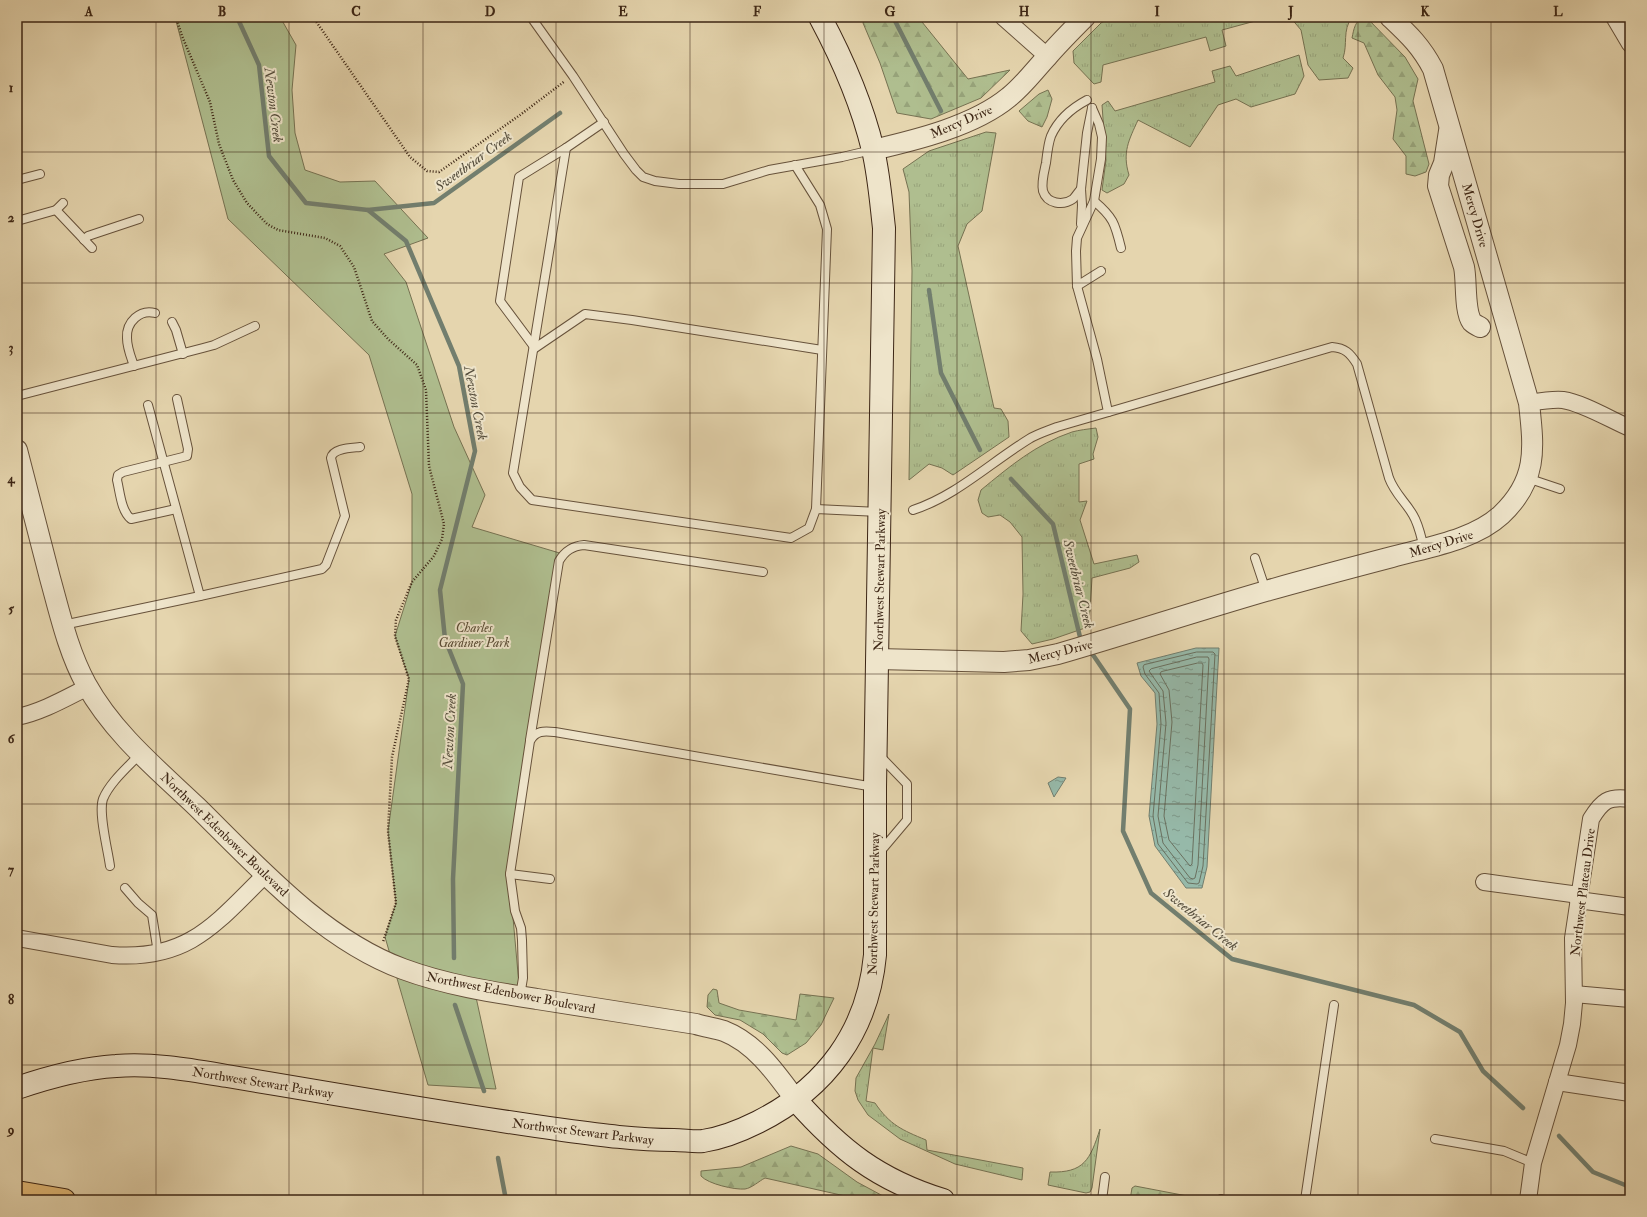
<svg xmlns="http://www.w3.org/2000/svg" width="1647" height="1217" viewBox="0 0 1647 1217" font-family="'IM FELL Double Pica',serif">
	<style>
		.grass { fill: url(#grass-tufts); stroke: #767252 }
		.forest { fill: url(#forest-firs); stroke: #767252 }
		.green { fill: #afbe8f; stroke: #767252 }
		.water { fill: url(#water-ripples); stroke: #727e6e }
		.lines { fill: none; stroke-linecap: round; stroke-linejoin: round }
		.shore { stroke: #6a705f; stroke-width: 1 }
		.stream { stroke: #727e6e; stroke-width: 4.5 }
		.service-casing { stroke: #67523b; stroke-width: 10 }
		.minor-casing { stroke: #67523b; stroke-width: 18 }
		.tertiary-casing { stroke: #67523b; stroke-width: 22 }
		.secondary-casing { stroke: #3d2615; stroke-width: 24 }
		.motorway-casing { stroke: #3d2615; stroke-width: 24 }
		.path { stroke: #3d2615; stroke-width: 2.5; stroke-dasharray: 1 2; stroke-linecap: butt }
		.service { stroke: #eee4ca; stroke-width: 8 }
		.minor { stroke: #eee4ca; stroke-width: 16 }
		.tertiary { stroke: #eee4ca; stroke-width: 20 }
		.secondary { stroke: #eee4ca; stroke-width: 22 }
		.motorway { stroke: #e2ba77; stroke-width: 22 }
		.grid { fill: none; stroke: #3d2615; stroke-width: 1; stroke-opacity: 0.55 }
		.labels { text-anchor: middle; stroke-width: 4; stroke-linejoin: round; paint-order: stroke }
		.street-label { font-size: 13px; fill: #3d2615; stroke: #eee4ca }
		.park-label { font-size: 13px; font-style: italic; fill: #5a4c34; stroke: #eee4ca }
		.water-label { font-size: 14px; font-style: italic; fill: #534b3a; stroke: #eee4ca }
		.neatline { fill: none; stroke: #3d2615; stroke-width: 1.5 }
		.grid-label { font-size: 13px; text-anchor: middle; font-weight: bold; fill: #3d2615 }
	</style>
	<defs>
		<pattern id="grass-tufts" width="24" height="20" patternUnits="userSpaceOnUse"><rect width="24" height="20" fill="#afbe8f"/><path d="M3 7l-1-3M5 7V3M7 7l1-3M15 17l-1-3M17 17v-4M19 17l1-3" fill="none" stroke="#97a37a"/></pattern>
		<pattern id="forest-firs" width="22" height="20" patternUnits="userSpaceOnUse"><rect width="22" height="20" fill="#afbe8f"/><path d="M5 1l3.5 6h-7zM16 11l3.5 6h-7z" fill="#97a37a"/></pattern>
		<pattern id="water-ripples" width="26" height="14" patternUnits="userSpaceOnUse"><rect width="26" height="14" fill="#96b9a9"/><path d="M2 4q2-2 4 0t4 0M15 11q2-2 4 0t4 0" fill="none" stroke="#7c9688"/></pattern>
	</defs>
	<rect width="100%" height="100%" fill="#e5d5ae"/>
	<filter id="stains"><feTurbulence type="fractalNoise" baseFrequency=".005" numOctaves="4"/><feColorMatrix values="0 0 0 0 .2 0 0 0 0 .09 0 0 0 0 .02 0 0 0 .5 -.17"/></filter>
	<radialGradient id="worn" r=".72"><stop offset=".6" stop-color="#630" stop-opacity="0"/><stop offset="1" stop-color="#630" stop-opacity=".3"/></radialGradient>
	<g class="grass">
		<polygon points="1110,17 1277,17 1259,20 1222,30 1226,46 1210,51 1206,37 1103,65 1101,82 1094,84 1074,63 1073,51 1101,23"/>
		<path d="M1290,17H1352C1342,31 1348,44 1343,58L1353,68L1348,78L1319,80L1308,65L1301,30Z"/>
		<path d="M1299,55L1304,76L1295,94L1251,107L1236,99L1218,105L1190,147L1138,120C1129,140 1122,152 1129,175L1124,184L1107,193L1102,190L1106,160L1102,105L1108,101L1115,111L1215,82L1212,71L1230,66L1236,76Z"/>
		<polygon points="986,132 996,133 982,211 967,224 958,246 994,408 1001,409 1008,421 1009,437 953,475 942,468 929,464 909,480 912,271 909,192 903,169 929,151"/>
		<path d="M1096,428L1098,437L1093,454L1094,459L1079,464V502L1087,501L1080,520L1094,564L1137,555L1139,562L1130,568L1092,578L1090,611L1085,628L1053,639L1032,644L1021,631L1023,594L1022,537L1010,522L1000,515L988,517L982,513L978,500L981,490C1009,467 1036,444 1072,432C1079,430 1088,429 1096,428Z"/>
		<path d="M889,1014L883,1050L873,1048L866,1101L875,1103C890,1125 902,1130 926,1140L927,1150L1023,1168L1022,1180L955,1164L900,1139L868,1115L858,1100L855,1091L856,1078L875,1044Z"/>
		<path d="M1100,1129L1092,1188L1090,1192L1086,1193L1048,1185L1050,1172C1084,1173 1090,1160 1100,1129Z"/>
	</g>
	<g class="forest">
		<polygon points="864,17 918,17 968,79 1010,70 981,98 931,119 897,113 880,63 863,23"/>
		<path d="M1363,17H1366L1405,57L1418,79L1413,101L1429,164L1426,172L1415,176L1406,174V156L1393,139L1397,110L1395,97L1378,75L1364,43L1352,38C1354,28 1355,22 1363,17Z"/>
		<polygon points="1048,90 1052,99 1047,117 1042,127 1028,121 1019,111 1039,94"/>
		<polygon points="713,989 717,990 719,1003 739,1010 796,1020 800,994 834,998 821,1025 806,1043 787,1055 782,1053 763,1034 740,1020 715,1015 707,1007 708,995"/>
		<path d="M791,1146L818,1154L857,1182L883,1196V1200H863L765,1178C759,1181 752,1188 745,1189C735,1190 708,1184 701,1176V1171L741,1167Z"/>
		<polygon points="1135,1186 1203,1199 1203,1200 1130,1200 1132,1188"/>
	</g>
	<polygon class="green" points="175,17 280,17 296,45 292,90 295,133 305,170 340,182 375,181 428,238 384,254 406,282 454,427 485,495 472,527 563,554 510,884 520,996 474,988 496,1089 428,1085 385,937 396,903 388,831 409,679 395,636 412,582 412,494 369,355 228,219"/>
	<g class="water">
		<polygon points="1196,648 1219,648 1207,867 1202,888 1186,888 1155,846 1149,816 1157,724 1155,693 1141,676 1137,663"/>
		<polygon points="1058,777 1066,778 1054,797 1048,783"/>
	</g>
	<g class="lines">
		<g class="shore">
			<polygon points="1197,652 1213,652 1215,654 1203,866 1199,883 1197,884 1188,883 1158,844 1153,816 1161,724 1159,693 1145,674 1143,667 1144,665"/>
			<polygon points="1197,657 1208,657 1209,659 1198,865 1195,878 1193,879 1190,878 1163,843 1158,816 1166,723 1163,691 1149,671 1151,669"/>
			<polygon points="1198,663 1202,663 1203,665 1192,864 1190,866 1169,840 1164,816 1172,722 1169,690 1160,674 1161,672"/>
		</g>
		<g class="stream">
			<polyline points="237,17 259,65 269,156 306,203 368,210 406,241 459,366 475,451 440,590 445,639 463,684 453,879 454,958"/>
			<polyline points="893,17 941,111"/>
			<polyline points="368,210 434,203 560,113"/>
			<polyline points="929,290 941,373 980,450"/>
			<polyline points="1011,479 1053,524 1080,637 1084,641"/>
			<polyline points="1089,649 1130,709 1123,831 1151,893 1232,959 1414,1005 1460,1032 1483,1071 1523,1108"/>
			<polyline points="455,1005 484,1091"/>
			<polyline points="1559,1136 1593,1172 1630,1187"/>
			<polyline points="498,1158 506,1200"/>
		</g>
		<defs>
			<g id="service">
				<polyline points="531,17 573,76 624,154 636,170 643,177 655,181 679,184 723,184 769,170 842,157 872,150"/>
				<polyline points="1092,108 1099,124 1102,137 1101,159 1094,201 1077,238 1076,251 1077,286 1097,359 1108,412"/>
				<polyline points="604,122 566,148 513,473 520,487 532,500 791,538 809,528 816,509 879,512"/>
				<polyline points="566,148 519,177 500,301 535,348 585,314 632,320 822,350"/>
				<polyline points="795,165 820,205 827,229 816,509"/>
				<polyline points="17,180 40,174"/>
				<path d="M1081,189C1078,192 1076,196 1073,199C1063,206 1047,204 1043,191C1041,183 1044,172 1046,163C1047,155 1048,144 1051,136C1058,120 1072,108 1087,100"/>
				<path d="M1094,201C1113,217 1115,223 1121,248"/>
				<polyline points="56,210 92,248"/>
				<polyline points="17,221 56,210 63,203"/>
				<polyline points="1081,224 1082,205 1081,189 1087,133 1092,108"/>
				<polyline points="84,240 88,236 139,219"/>
				<polyline points="1077,286 1101,271"/>
				<polyline points="172,322 176,330 183,354"/>
				<path d="M134,366C131,357 127,348 127,338C126,322 140,309 155,313"/>
				<polyline points="17,396 203,348 214,345 255,326"/>
				<polyline points="148,405 200,596"/>
				<polyline points="1527,478 1560,489"/>
				<path d="M176,509L131,519C121,511 120,492 117,480L118,475L123,472L187,456L188,449L177,399"/>
				<path d="M913,510C956,496 990,463 1029,439C1037,434 1047,431 1057,427L1332,347C1345,348 1350,353 1357,364L1389,478C1395,494 1405,501 1413,515C1419,525 1421,537 1424,548"/>
				<polyline points="1255,558 1266,591"/>
				<path d="M63,625L200,596L322,569L326,565L345,516L331,458C333,448 351,448 360,447"/>
				<path d="M530,740L559,561C565,551 572,546 584,545L763,572"/>
				<polyline points="880,756 907,784 907,820 880,852"/>
				<path d="M110,866C108,850 98,813 103,799C110,782 128,767 140,754"/>
				<polyline points="510,874 550,879"/>
				<polyline points="125,888 138,903 152,915 158,953"/>
				<path d="M520,996L523,978L522,940L521,928L515,911L510,874L530,741C536,730 544,731 555,732L874,787"/>
				<polyline points="1435,1139 1504,1151 1533,1163"/>
				<polyline points="1102,1200 1105,1177"/>
				<polyline points="1221,1200 1221,1199"/>
				<polyline points="1305,1200 1334,1005"/>
			</g>
			<g id="minor">
				<polyline points="1003,17 1047,56"/>
				<polyline points="1614,17 1630,44"/>
				<path d="M1529,403C1541,401 1552,399 1563,400C1583,403 1611,420 1630,428"/>
				<path d="M17,717C42,712 66,698 88,687"/>
				<polyline points="1484,882 1579,895"/>
				<polyline points="1578,900 1630,907"/>
				<path d="M17,938L112,955C189,961 216,923 266,874"/>
				<polyline points="1574,994 1630,999"/>
				<polyline points="1557,1082 1630,1093"/>
				<path d="M1528,1200L1533,1163L1568,1045L1572,1024L1574,1003L1573,938L1591,819C1602,801 1608,796 1630,799"/>
			</g>
			<g id="tertiary">
				<path d="M1449,131L1444,163L1439,175L1438,186L1464,267C1467,281 1464,311 1472,322C1474,324 1478,326 1480,327"/>
				<path d="M873,150C916,140 974,126 1009,97C1023,86 1034,71 1047,57C1059,43 1072,30 1085,17"/>
				<path d="M17,450C28,492 39,535 50,578C60,614 68,651 86,684C113,733 157,769 197,807C258,867 322,939 403,969C446,985 492,992 537,999C590,1007 643,1016 696,1024C705,1027 715,1028 724,1031C755,1043 776,1073 795,1099"/>
				<path d="M877,659L1004,662L1029,660L1058,654C1127,634 1197,611 1266,591C1308,579 1350,568 1392,557C1428,547 1474,540 1501,515C1538,480 1534,449 1529,403L1433,69C1421,46 1409,35 1390,17"/>
			</g>
			<g id="secondary">
				<path d="M17,1088C49,1077 82,1068 116,1066C153,1063 191,1070 227,1076C261,1082 294,1087 328,1093C406,1106 484,1119 563,1130C600,1135 637,1140 674,1140C684,1140 694,1142 703,1141C723,1138 740,1131 758,1122C826,1088 868,1031 875,955V787L884,228C881,202 879,175 873,150C862,104 842,58 820,17"/>
				<path d="M795,1099C840,1150 878,1180 943,1200"/>
			</g>
			<polyline id="motorway" points="17,1192 64,1200"/>
		</defs>
		<use href="#service" class="service-casing"/>
		<use href="#minor" class="minor-casing"/>
		<use href="#tertiary" class="tertiary-casing"/>
		<use href="#secondary" class="secondary-casing"/>
		<use href="#motorway" class="motorway-casing"/>
		<g class="path">
			<polyline points="176,17 182,36 210,102 219,144 233,180 247,203 267,224 278,230 325,238 340,246 354,267 372,321 389,340 417,365 426,390 429,466 444,524 442,539 434,556 412,582 396,620 395,636 409,679 392,757 388,831 396,903 383,942"/>
			<polyline points="313,17 410,157 427,171 439,172 520,115 565,81"/>
		</g>
		<use href="#service" class="service"/>
		<use href="#minor" class="minor"/>
		<use href="#tertiary" class="tertiary"/>
		<use href="#secondary" class="secondary"/>
		<use href="#motorway" class="motorway"/>
	</g>
	<path class="grid" d="M156,17V1200M289,17V1200M423,17V1200M556,17V1200M690,17V1200M824,17V1200M957,17V1200M1091,17V1200M1224,17V1200M1358,17V1200M1491,17V1200M17,152H1630M17,283H1630M17,413H1630M17,543H1630M17,674H1630M17,804H1630M17,934H1630M17,1065H1630"/>
	<g class="labels">
		<g class="street-label">
			<text transform="translate(961 121) rotate(-23)" y="5">Mercy Drive</text>
			<text transform="translate(1476 215) rotate(74)" y="5">Mercy Drive</text>
			<text transform="translate(1441 543) rotate(-17)" y="5">Mercy Drive</text>
			<text transform="translate(879 580) rotate(-89)" y="5">Northwest Stewart Parkway</text>
			<text transform="translate(1060 651) rotate(-14)" y="5">Mercy Drive</text>
			<text transform="translate(225 834) rotate(44)" y="5">Northwest Edenbower Boulevard</text>
			<text transform="translate(1582 892) rotate(-83)" y="5">Northwest Plateau Drive</text>
			<text transform="translate(873 904) rotate(-89)" y="5">Northwest Stewart Parkway</text>
			<text transform="translate(511 992) rotate(11)" y="5">Northwest Edenbower Boulevard</text>
			<text transform="translate(263 1082) rotate(9)" y="5">Northwest Stewart Parkway</text>
			<text transform="translate(583 1131) rotate(7)" y="5">Northwest Stewart Parkway</text>
		</g>
		<g class="park-label">
			<text x="474" y="632">Charles<tspan x="474" dy="15">Gardiner Park</tspan></text>
		</g>
		<g class="water-label">
			<text transform="translate(274 105) rotate(83)" y="5">Newton Creek</text>
			<text transform="translate(473 161) rotate(-36)" y="5">Sweetbriar Creek</text>
			<text transform="translate(476 403) rotate(79)" y="5">Newton Creek</text>
			<text transform="translate(1079 584) rotate(76)" y="5">Sweetbriar Creek</text>
			<text transform="translate(449 731) rotate(-87)" y="5">Newton Creek</text>
			<text transform="translate(1201 919) rotate(39)" y="5">Sweetbriar Creek</text>
		</g>
	</g>
	<rect width="1647" height="1217" fill="none" stroke="#e5d5ae" stroke-width="44"/>
	<rect x="22" y="22" width="1603" height="1173" class="neatline"/>
	<g class="grid-label">
		<text x="89" y="16">A</text>
		<text x="222" y="16">B</text>
		<text x="356" y="16">C</text>
		<text x="490" y="16">D</text>
		<text x="623" y="16">E</text>
		<text x="757" y="16">F</text>
		<text x="890" y="16">G</text>
		<text x="1024" y="16">H</text>
		<text x="1157" y="16">I</text>
		<text x="1291" y="16">J</text>
		<text x="1425" y="16">K</text>
		<text x="1558" y="16">L</text>
		<text x="11" y="92">1</text>
		<text x="11" y="222">2</text>
		<text x="11" y="352">3</text>
		<text x="11" y="483">4</text>
		<text x="11" y="613">5</text>
		<text x="11" y="743">6</text>
		<text x="11" y="874">7</text>
		<text x="11" y="1004">8</text>
		<text x="11" y="1134">9</text>
	</g>
	<rect width="100%" height="100%" filter="url(#stains)"/>
	<rect width="100%" height="100%" fill="url(#worn)"/>
</svg>
